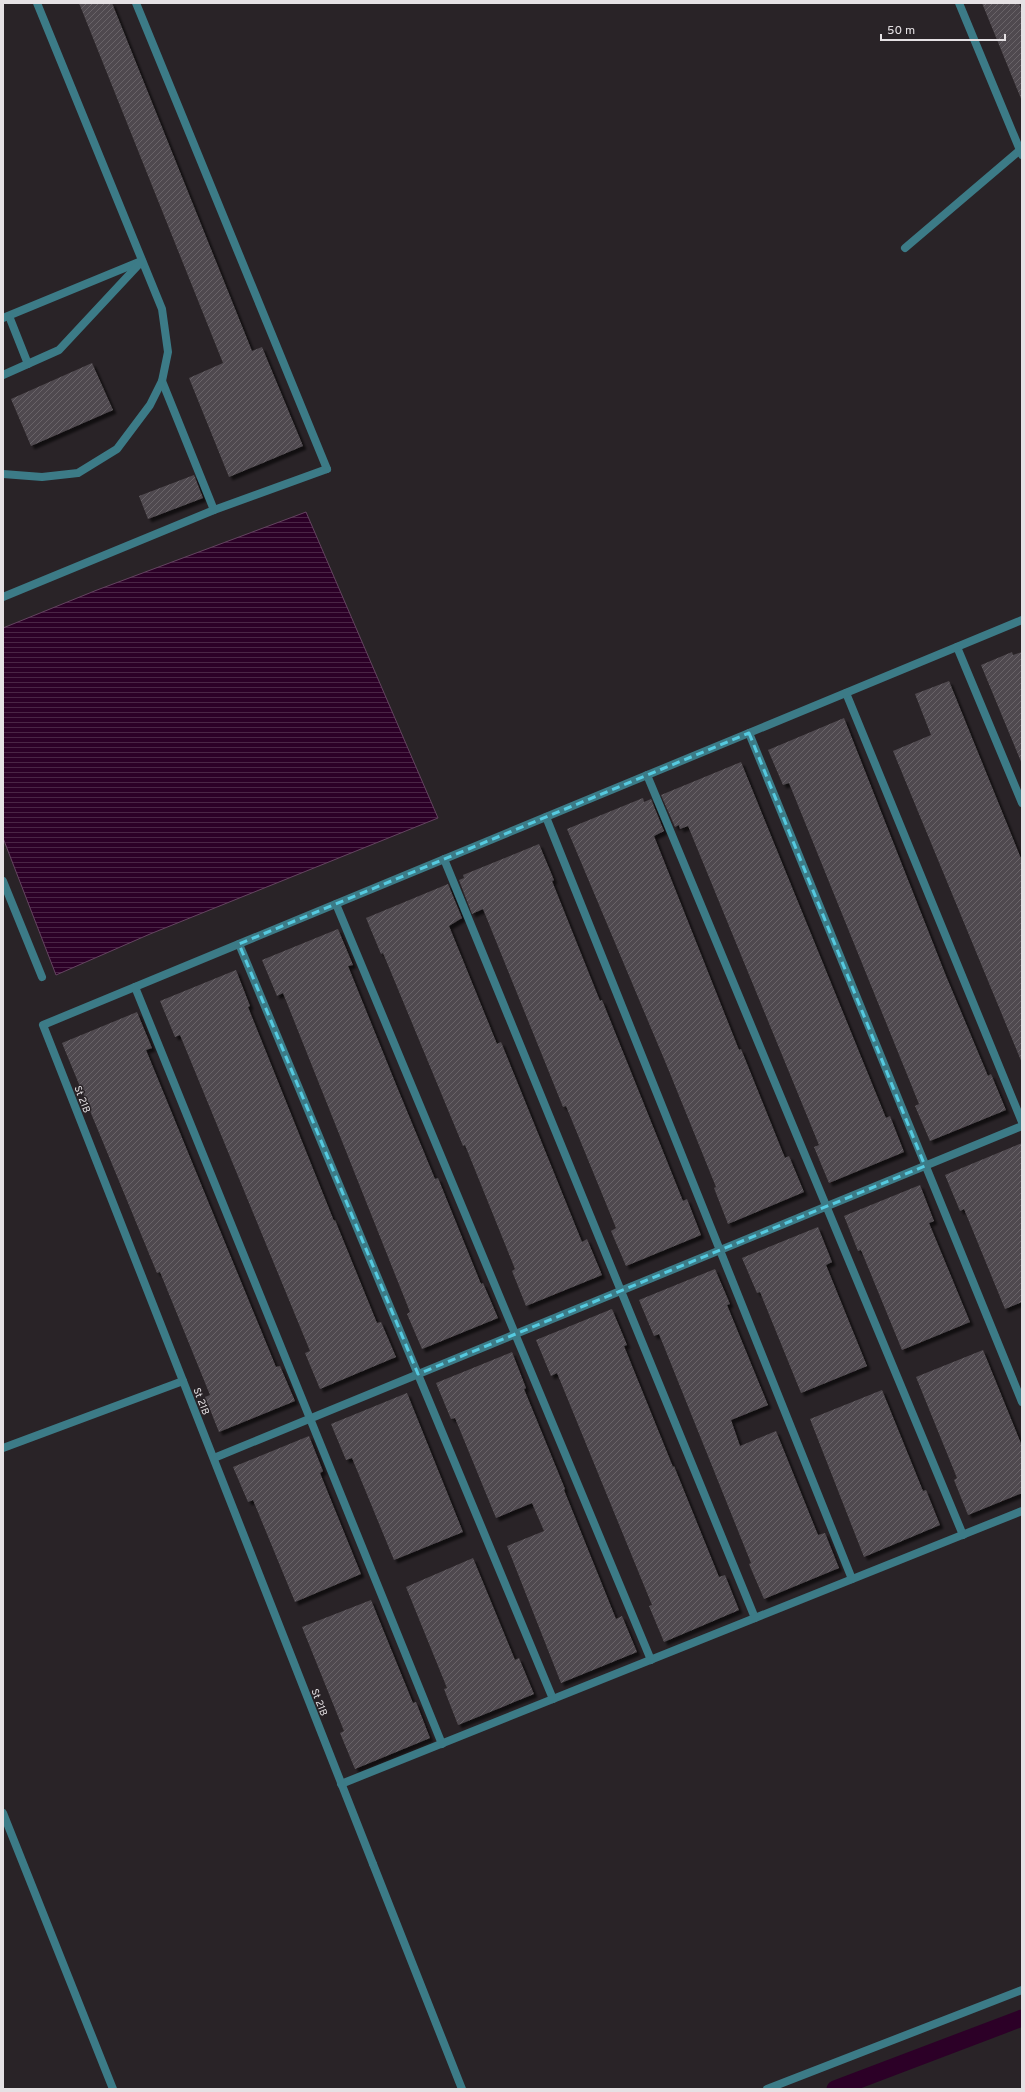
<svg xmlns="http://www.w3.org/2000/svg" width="1025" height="2092" viewBox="0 0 1025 2092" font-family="Overpass,sans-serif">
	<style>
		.water { fill: url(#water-rules); stroke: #644460 }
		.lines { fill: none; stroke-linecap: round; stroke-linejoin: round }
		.canal { stroke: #2c0027; stroke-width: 17 }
		.building { fill: url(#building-hatch); filter: url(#shadow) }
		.service { stroke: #3c7b87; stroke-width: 8 }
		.minor { stroke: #3c7b87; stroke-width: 8 }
		.marked { fill: none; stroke: #55cae0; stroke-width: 3; stroke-dasharray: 8 5; stroke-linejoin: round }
		.labels { text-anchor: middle; stroke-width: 3; stroke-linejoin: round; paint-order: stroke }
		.street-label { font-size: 10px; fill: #e5e1e4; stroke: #292327 }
	</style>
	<defs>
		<pattern id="water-rules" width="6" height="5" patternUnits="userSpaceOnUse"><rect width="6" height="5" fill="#2c0027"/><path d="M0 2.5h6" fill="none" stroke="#4a2546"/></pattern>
		<pattern id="building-hatch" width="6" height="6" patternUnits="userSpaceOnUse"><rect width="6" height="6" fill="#504a4f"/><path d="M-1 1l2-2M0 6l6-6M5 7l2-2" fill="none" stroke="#696468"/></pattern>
		<filter id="shadow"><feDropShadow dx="3.5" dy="3.5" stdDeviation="1" flood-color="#0009"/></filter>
	</defs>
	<rect width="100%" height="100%" fill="#292327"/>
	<polygon class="water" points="306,512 438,818 150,934 56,975 3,838 3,628 97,590"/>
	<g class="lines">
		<polyline class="canal" points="835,2089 1022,2018"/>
	</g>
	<g class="building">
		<polygon points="79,3 112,3 252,351 262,347 303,446 229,477 189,378 223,363"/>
		<polygon points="982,3 1019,3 1022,11 1022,101"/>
		<polygon points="92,363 113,410 31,446 11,399"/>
		<polygon points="194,475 203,498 148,519 139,496"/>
		<polygon points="1012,652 1013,655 1022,652 1022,764 981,665"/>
		<polygon points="949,681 1022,861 1022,1063 893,751 931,735 915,694"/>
		<polygon points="844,718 946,976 988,1076 991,1074 1006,1110 930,1141 915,1106 919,1104 789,783 783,785 768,750"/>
		<polygon points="741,762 886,1118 890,1116 904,1152 829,1183 814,1147 819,1145 688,826 680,829 679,825 675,827 661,795"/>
		<polygon points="643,798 644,802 651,799 664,831 654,836 739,1050 741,1049 785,1158 789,1156 804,1192 728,1224 714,1188 716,1187 667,1066 567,829"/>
		<polygon points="539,844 554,880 552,881 600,1001 602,1000 683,1201 687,1199 701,1235 626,1266 611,1231 616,1228 566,1106 563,1107 483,909 472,914 459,880 464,878 463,875"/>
		<polygon points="448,884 462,918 449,926 497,1044 501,1042 582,1242 587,1239 602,1275 526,1306 512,1271 515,1269 465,1145 463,1146 383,953 381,954 366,918"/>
		<polygon points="338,929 353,965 348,966 397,1087 435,1179 438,1178 481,1284 483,1283 498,1318 422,1349 407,1314 410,1312 283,993 277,996 262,960"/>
		<polygon points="236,970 250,1006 248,1007 334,1221 335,1220 377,1323 381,1322 396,1357 320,1389 305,1353 310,1351 180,1035 175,1037 160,1001"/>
		<polygon points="137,1012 152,1048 146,1050 276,1367 280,1366 295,1401 219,1432 205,1397 210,1395 160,1272 157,1273 62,1043"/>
		<polygon points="1022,1143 1022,1302 1005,1309 964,1209 960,1211 945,1175"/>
		<polygon points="920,1185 934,1221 929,1223 970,1322 902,1350 861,1250 858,1251 844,1216"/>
		<polygon points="818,1227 832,1262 826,1265 867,1366 801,1393 760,1292 757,1293 742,1258"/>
		<polygon points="715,1269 730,1304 727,1305 768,1405 731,1420 740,1446 776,1431 818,1535 825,1533 839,1568 764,1599 749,1564 751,1563 659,1334 654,1336 639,1300"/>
		<polygon points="612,1309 627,1345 624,1346 673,1467 674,1466 719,1577 725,1575 739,1610 664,1642 649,1606 652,1605 557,1373 551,1376 536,1340"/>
		<polygon points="983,1350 1022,1446 1022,1493 968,1515 954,1480 957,1478 916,1377"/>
		<polygon points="512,1352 526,1388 524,1389 565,1489 564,1490 616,1619 622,1616 637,1652 561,1683 507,1546 544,1531 532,1503 496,1518 455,1418 451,1419 436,1383"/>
		<polygon points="882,1390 923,1491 926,1490 940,1525 864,1557 810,1419"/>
		<polygon points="407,1393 463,1532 394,1560 352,1458 346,1460 331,1424"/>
		<polygon points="309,1436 323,1471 320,1473 361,1574 295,1602 253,1500 248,1502 233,1467"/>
		<polygon points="473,1558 515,1660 519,1658 534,1694 458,1725 444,1689 447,1688 406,1587"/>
		<polygon points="371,1600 413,1703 416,1702 430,1738 355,1769 340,1733 344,1731 302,1627"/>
	</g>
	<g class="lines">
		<g class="service">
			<polyline points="37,3 162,309 168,352 162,381 214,510"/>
			<polyline points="905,248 1020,150"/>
			<polyline points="9,316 28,364"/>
			<polyline points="3,318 139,262"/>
			<polyline points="3,375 59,350 142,261"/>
			<polyline points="3,474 42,477 78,473 117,449 150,405 162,381"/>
			<polyline points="3,597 214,510 327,469"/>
			<polyline points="3,1813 113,2089"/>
			<polyline points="373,1864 462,2089"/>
		</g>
		<g class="minor">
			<polyline points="136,3 327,469"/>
			<polyline points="959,3 1022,155"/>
			<polyline points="957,647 1022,803"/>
			<polyline points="846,693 1022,1122"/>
			<polyline points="749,733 1022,1402"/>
			<polyline points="647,775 963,1535"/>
			<polyline points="546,817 852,1579"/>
			<polyline points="444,859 755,1618"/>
			<polyline points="3,881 42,977"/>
			<polyline points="336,904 651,1660"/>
			<polyline points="239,944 553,1699"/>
			<polyline points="135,987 442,1744"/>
			<polyline points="3,1448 183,1381"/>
			<polyline points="214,1458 1022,1126"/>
			<polyline points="341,1784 1022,1511"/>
			<polyline points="373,1864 43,1025 1022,620"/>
			<polyline points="767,2089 1022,1990"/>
		</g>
	</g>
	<path class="marked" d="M749,733L925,1166L418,1374L239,944Z"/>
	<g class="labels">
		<g class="street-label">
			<text transform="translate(83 1099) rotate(69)" y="4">St 21B</text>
			<text transform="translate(202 1401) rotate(69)" y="4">St 21B</text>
			<text transform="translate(320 1702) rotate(69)" y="4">St 21B</text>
		</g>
	</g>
	<rect width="1025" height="2092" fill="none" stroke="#e5e1e4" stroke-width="8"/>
	<path d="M881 34v6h124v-6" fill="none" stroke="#e5e1e4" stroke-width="2"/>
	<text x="887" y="34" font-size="12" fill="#e5e1e4" stroke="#292327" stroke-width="3" paint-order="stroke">50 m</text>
</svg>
